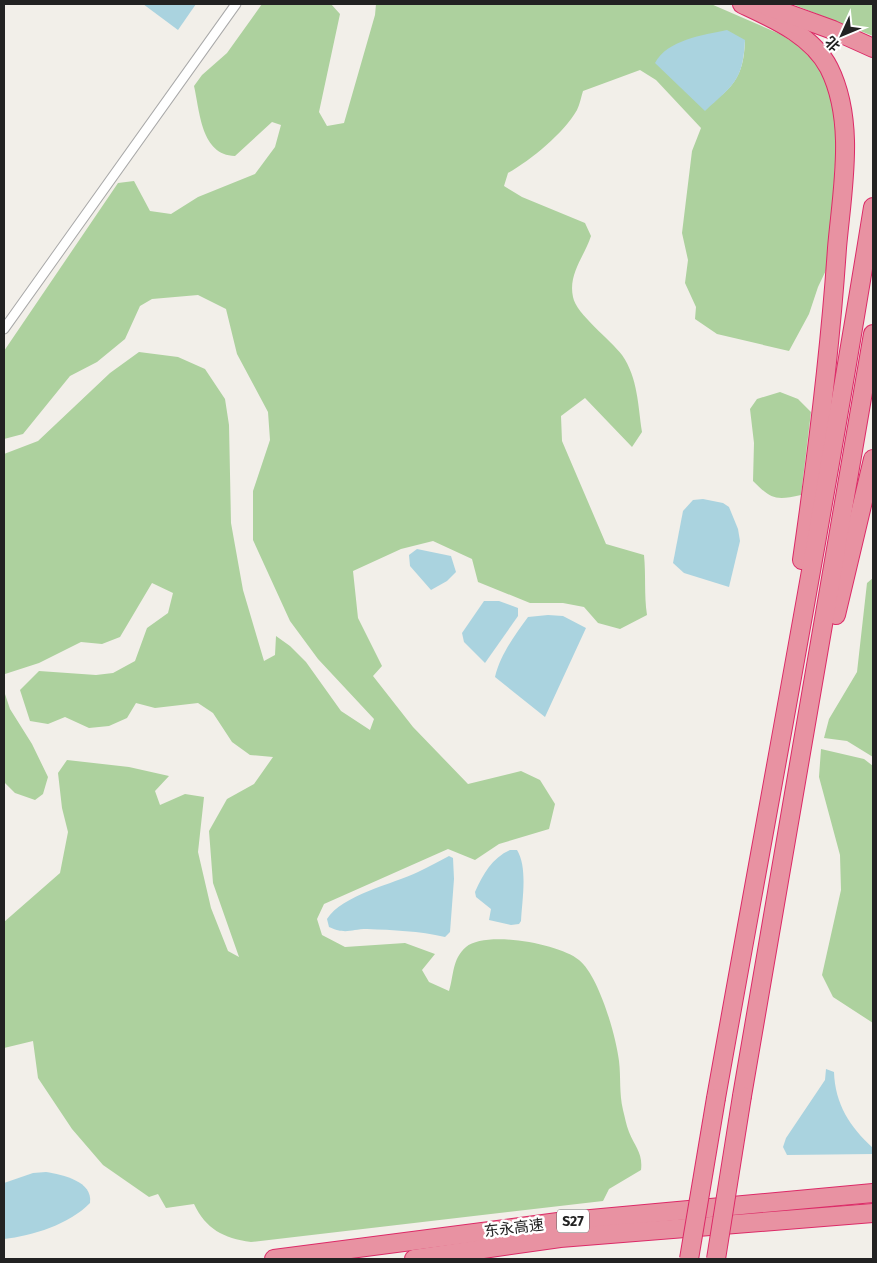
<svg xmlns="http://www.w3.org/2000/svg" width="877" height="1263" viewBox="0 0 877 1263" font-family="'Fira Sans','Noto Sans SC',sans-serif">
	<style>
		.forest { fill: #add19e; fill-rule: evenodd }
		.water { fill: #aad3df }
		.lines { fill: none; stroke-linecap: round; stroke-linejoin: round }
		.street-casing { stroke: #a9a9a9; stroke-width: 11 }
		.highway-casing { stroke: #dc2a67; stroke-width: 20 }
		.street { stroke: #fff; stroke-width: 9 }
		.highway { stroke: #e892a2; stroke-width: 18 }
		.highway-bridge-casing { stroke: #dc2a67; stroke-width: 20; stroke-linecap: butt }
		.highway-bridge { stroke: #e892a2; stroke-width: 18 }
		.labels { text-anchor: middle; stroke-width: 5; stroke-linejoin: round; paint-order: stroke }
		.shield { fill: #fff; stroke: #646464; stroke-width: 1 }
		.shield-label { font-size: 14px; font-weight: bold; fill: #222 }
		.street-label { font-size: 15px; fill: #222; stroke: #fff }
	</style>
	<rect width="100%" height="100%" fill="#f2efe9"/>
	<g class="forest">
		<path d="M262,4H331L340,14L319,112L327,126L344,123L375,15L376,4H711L780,34L796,44L813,60L827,79L837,131L829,264L818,287L809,314L789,351L717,334L695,319L696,307L685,283L688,260L682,233L692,151L701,128L656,80L640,70L583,91C581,97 580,104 577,110C564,133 531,160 508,173L504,186L522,197L585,223L591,236C584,257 568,274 573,297C576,314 611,340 622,355C638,378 638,406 642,432L632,447L585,398L561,416L562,441L606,544L644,555C646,575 644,595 647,615L620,629L598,623L584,607L563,603H530L478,582L472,559L433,541L401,549L353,571L358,618L382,666L373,676L413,727L468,784L521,771L540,780L555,804L549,829L499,844L475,860L448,849L324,904L317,919L322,935L345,947L405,943L435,954L422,970L429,982L449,991C454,975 452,959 466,947C486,930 560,944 579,960C599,976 616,1036 619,1061C621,1078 619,1092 623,1110C625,1117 626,1125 629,1132C635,1147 643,1153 641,1170L609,1189L603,1201L251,1242C223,1238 206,1229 194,1204L166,1208L158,1194L149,1197L103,1165L72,1129L38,1078L33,1041L4,1048V922L60,873L68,832L62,808L58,773L67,760L129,767L169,776L155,791L160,805L185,794L204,797L198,852L211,908L228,951L239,957L213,883L209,831L227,799L254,784L273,757L250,755L232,742L213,713L198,703L155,708L136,703L127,718L109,726L89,728L65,717L48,724L30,721L20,690L39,671L96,675L113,673L135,661L147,628L168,613L173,593L152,583L120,637L102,644L81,642L39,663L5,674L4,676V454L38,441L110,373L139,352L178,357L205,369L225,399L229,425L231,523L243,590L264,661L275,655L276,636L290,646L306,662L341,711L370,730L374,719L318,659L290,621L253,540V491L270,440L268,412L237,354L226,309L198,295L152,299L140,306L125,339L97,362L70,376L23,434L4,439V351L118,183L134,181L150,211L171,214L198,197L255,174L275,147L281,125L272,122L235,156C201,155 200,112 194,86L202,75L227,53ZM745,40C744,65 740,79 722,95Z"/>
		<polygon points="792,4 873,4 873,36"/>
		<path d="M780,392L798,399L811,412L801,495C775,501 771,499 753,481L754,443L750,409L757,399Z"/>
		<polygon points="873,578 873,757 847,741 824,738 829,719 857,672 867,583"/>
		<polygon points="4,691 10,709 32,744 48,777 43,794 35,800 15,793 4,782"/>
		<polygon points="821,749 864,759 873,766 873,1023 833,997 822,975 841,890 840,855 819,777"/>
	</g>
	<g class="water">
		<polygon points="143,4 196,4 178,30"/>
		<path d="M727,30L745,40C743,81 733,85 705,111L655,63C667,40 703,35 727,30Z"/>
		<polygon points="703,499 723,503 729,507 738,529 740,541 729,587 684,573 673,563 683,511 693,500"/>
		<polygon points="417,549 451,556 456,572 447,581 431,590 410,566 409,555"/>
		<polygon points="484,601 499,601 518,608 518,616 485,663 464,642 462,633"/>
		<path d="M548,615L563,616L586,628L545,717L495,677C500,655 515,635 528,617Z"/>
		<path d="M510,850H517C528,868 522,900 521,921L519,924L511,925L489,920L491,909L476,897L475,892C483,874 492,858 510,850Z"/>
		<path d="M449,856L453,858L454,879L450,932L445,937C419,931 393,930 367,929C351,929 346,935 329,927L327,919C342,895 393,884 418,872C429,867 439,861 449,856Z"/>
		<path d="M826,1069L834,1072C835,1104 850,1127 873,1148V1154L787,1155L783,1147L786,1138L825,1080Z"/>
		<path d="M46,1172C63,1175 93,1181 90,1203C70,1224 32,1236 4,1239V1183L33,1173Z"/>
	</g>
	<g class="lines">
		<defs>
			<polyline id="street" points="4,329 236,4"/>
			<g id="highway">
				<path d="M742,4C774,19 812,35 829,68C856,122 842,190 837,248C830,353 817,456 802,560"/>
				<polyline points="767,6 833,30 873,48"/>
				<polyline points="836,615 873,459"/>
				<polyline points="742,1096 873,334"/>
				<path d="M716,1098C769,801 825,505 873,207"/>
				<polyline points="274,1259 558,1222 873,1193"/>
				<polyline points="414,1259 560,1238 873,1213"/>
			</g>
		</defs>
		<use href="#street" class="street-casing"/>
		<use href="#highway" class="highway-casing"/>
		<use href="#street" class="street"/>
		<use href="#highway" class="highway"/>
		<defs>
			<g id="highway-bridge">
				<polyline points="689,1259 716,1098"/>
				<polyline points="716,1259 742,1096"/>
			</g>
		</defs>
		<use href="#highway-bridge" class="highway-bridge-casing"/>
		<use href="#highway-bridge" class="highway-bridge"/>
	</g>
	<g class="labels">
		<rect class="shield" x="557" y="1209.5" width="32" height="23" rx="4"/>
		<g class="shield-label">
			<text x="573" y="1226">S27</text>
		</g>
		<g class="street-label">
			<text transform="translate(514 1228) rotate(-7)" y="5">东永高速</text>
		</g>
	</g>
	<rect width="877" height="1263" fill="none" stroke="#222222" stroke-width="10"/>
	<g transform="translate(842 35) rotate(226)" stroke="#ffffff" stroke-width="4" paint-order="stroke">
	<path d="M0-4L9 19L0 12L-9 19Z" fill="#222222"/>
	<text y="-8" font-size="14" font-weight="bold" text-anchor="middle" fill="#222222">北</text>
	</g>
</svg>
